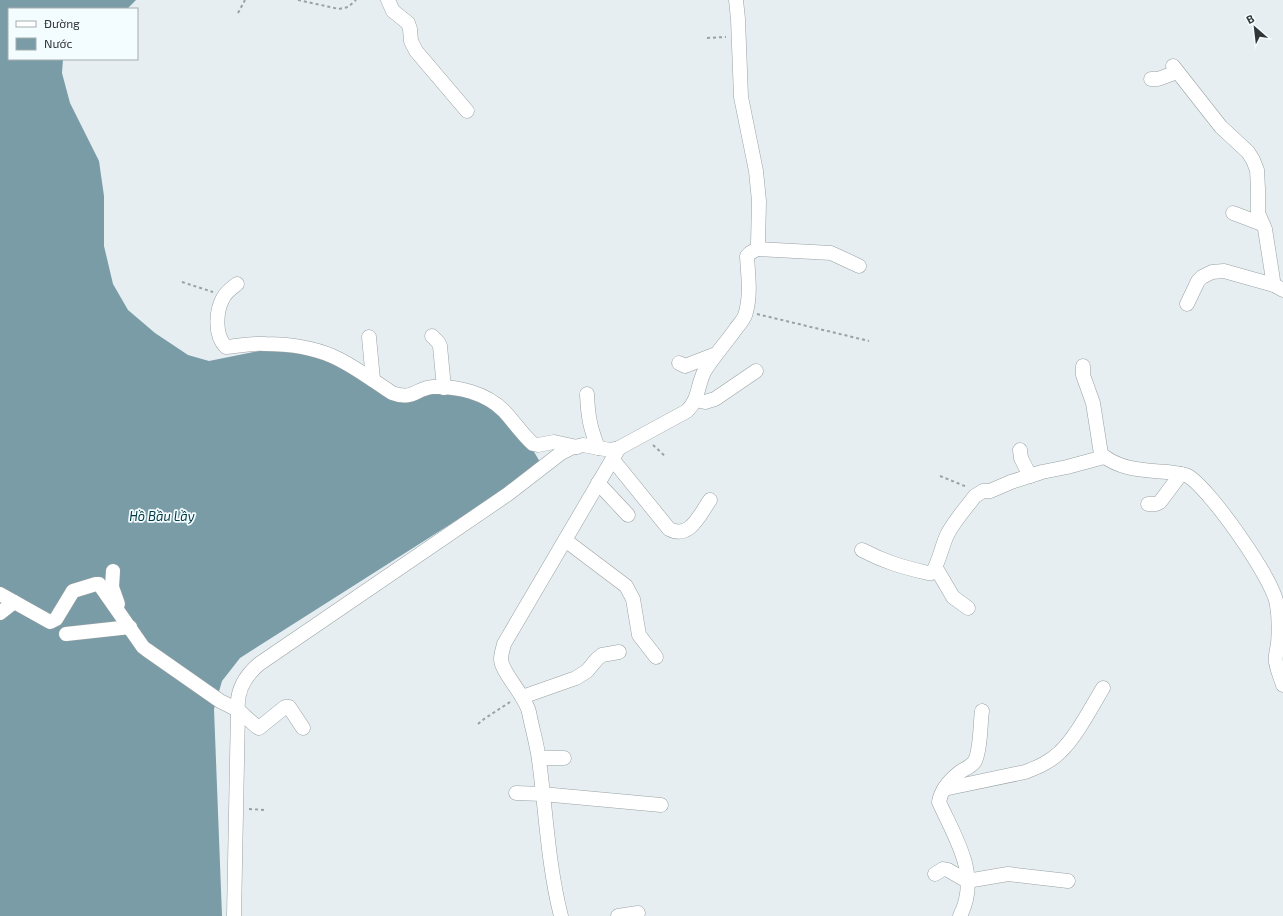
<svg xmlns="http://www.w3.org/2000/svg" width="1283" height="916" viewBox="0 0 1283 916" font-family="'Exo 2',sans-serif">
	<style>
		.water { fill: #7a9ca7 }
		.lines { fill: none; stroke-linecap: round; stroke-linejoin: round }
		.minor-casing { stroke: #99a1a3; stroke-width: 15 }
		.path { stroke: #9aa0a3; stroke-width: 2; stroke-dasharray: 3 3; stroke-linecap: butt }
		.minor { stroke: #fff; stroke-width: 14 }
		.labels { text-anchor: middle; stroke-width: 3.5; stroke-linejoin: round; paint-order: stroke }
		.water-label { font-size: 13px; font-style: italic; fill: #003845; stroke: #f3fcfe }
	</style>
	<rect width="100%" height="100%" fill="#e6eef1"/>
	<polygon class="water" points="0,0 136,0 127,9 9,9 9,59 63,59 62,73 70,103 99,161 104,196 104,246 113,284 128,310 155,333 188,355 209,361 259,351 283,349 319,357 380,388 444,391 490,402 530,445 540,462 520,480 240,658 222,681 214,709 222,916 0,916"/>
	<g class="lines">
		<defs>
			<g id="minor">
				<polyline points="388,0 393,11 408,23 410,29 411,41 416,51 467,111"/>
				<polyline points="1173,66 1221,127 1248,152 1253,160 1257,170 1258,189 1258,213 1265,229 1273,280 1274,285 1283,290"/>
				<polyline points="1151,79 1158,79 1177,72"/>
				<polyline points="1233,213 1262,224"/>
				<polyline points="757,249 831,253 859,266"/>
				<path d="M237,284C232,288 226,292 223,298C216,311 214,335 226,347C239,346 252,343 265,344C287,344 311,347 332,356C353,365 372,380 392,393C413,401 416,388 433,387C458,386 486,393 504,411C514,422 522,434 533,444L538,445L554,442L577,447"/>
				<polyline points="1187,304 1198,281 1202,277 1212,272 1224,271 1274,285"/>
				<polyline points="432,336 438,342 440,346 444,388"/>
				<polyline points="369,337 373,380"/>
				<polyline points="679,363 685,366 716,354"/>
				<path d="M1083,366V375L1093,403L1101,454C1120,470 1143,470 1167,472C1174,473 1182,473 1188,476C1210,489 1274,580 1277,605C1279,617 1279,632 1278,644C1277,650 1275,656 1276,662C1277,670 1281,678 1283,685"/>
				<path d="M587,394C588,417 590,427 598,448"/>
				<polyline points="695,400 705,402 715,399 756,371"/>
				<polyline points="1020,450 1021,458 1030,476"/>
				<path d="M613,460L669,529C690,540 700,514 710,500"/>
				<polyline points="598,483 628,515"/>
				<polyline points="1148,504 1156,504 1160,502 1181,474"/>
				<polyline points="565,540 626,586 633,599 639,635 656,657"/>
				<path d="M862,550C885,562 902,567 928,573H932C938,565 942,546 947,535C954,521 966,508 975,496L983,491H990L1011,482L1042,472L1067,467L1104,457"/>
				<polyline points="936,568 953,597 968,608"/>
				<polyline points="113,571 112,587 118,604"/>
				<polyline points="0,594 50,622 56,619 73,591 96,584 99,584 143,647 147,650 220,701 238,710 257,727 259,728 285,707 289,707 303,728"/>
				<polyline points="0,613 14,602"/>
				<polyline points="66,634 130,627"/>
				<polyline points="522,697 576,678 587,671 597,659 602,655 619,652"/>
				<polyline points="539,758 564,758"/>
				<path d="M944,789L1025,772C1038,767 1050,762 1060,752C1076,737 1091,708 1103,688"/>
				<polyline points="516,793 542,794 661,805"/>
				<polyline points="935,874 943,869 948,870 967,881 1008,874 1068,881"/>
				<path d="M234,916L238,710C236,691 245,676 259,664L508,494L561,453L571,448L583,445L610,450L619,448L687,411C699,399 697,387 704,372C713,357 725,344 735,330C739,324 745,319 746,312C751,294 748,274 747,256L750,253L757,249L758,244L759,201L756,171L741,97L738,19L736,0"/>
				<path d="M561,916C548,865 546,812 539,760C537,744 532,728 529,712C525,695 501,672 501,659C501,654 503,649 504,644L619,448"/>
				<polyline points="618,916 638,913"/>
				<path d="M960,916C981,875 955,838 939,802C941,790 951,779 960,772C966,768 971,767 975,761C981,748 980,725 982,711"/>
			</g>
		</defs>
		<use href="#minor" class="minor-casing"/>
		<g class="path">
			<polyline points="298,0 339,9 348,7 356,0"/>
			<polyline points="238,13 245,0"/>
			<polyline points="707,38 726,37"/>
			<polyline points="182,282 213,292"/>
			<polyline points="757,314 869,341"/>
			<polyline points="653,445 666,457"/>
			<polyline points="940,476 967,487"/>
			<polyline points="478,724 484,719 510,702"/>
			<polyline points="249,809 265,810"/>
		</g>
		<use href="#minor" class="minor"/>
	</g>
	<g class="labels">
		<g class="water-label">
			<text x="162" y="521">Hồ Bầu Lầy</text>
		</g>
	</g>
	<rect x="8" y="8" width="130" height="52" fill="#f3fcfe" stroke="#a6adae"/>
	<rect x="16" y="21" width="20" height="6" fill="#ffffff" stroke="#a6adae"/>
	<text x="44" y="28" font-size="12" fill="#323637">Đường</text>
	<rect x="16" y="38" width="20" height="12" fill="#7a9ca7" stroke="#a6adae"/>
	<text x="44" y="48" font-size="12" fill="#323637">Nước</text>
	<g transform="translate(1255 28) rotate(332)" stroke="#f3fcfe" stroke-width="3" paint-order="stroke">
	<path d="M0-3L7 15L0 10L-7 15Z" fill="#323637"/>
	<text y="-6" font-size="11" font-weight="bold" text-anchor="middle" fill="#323637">B</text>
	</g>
</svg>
